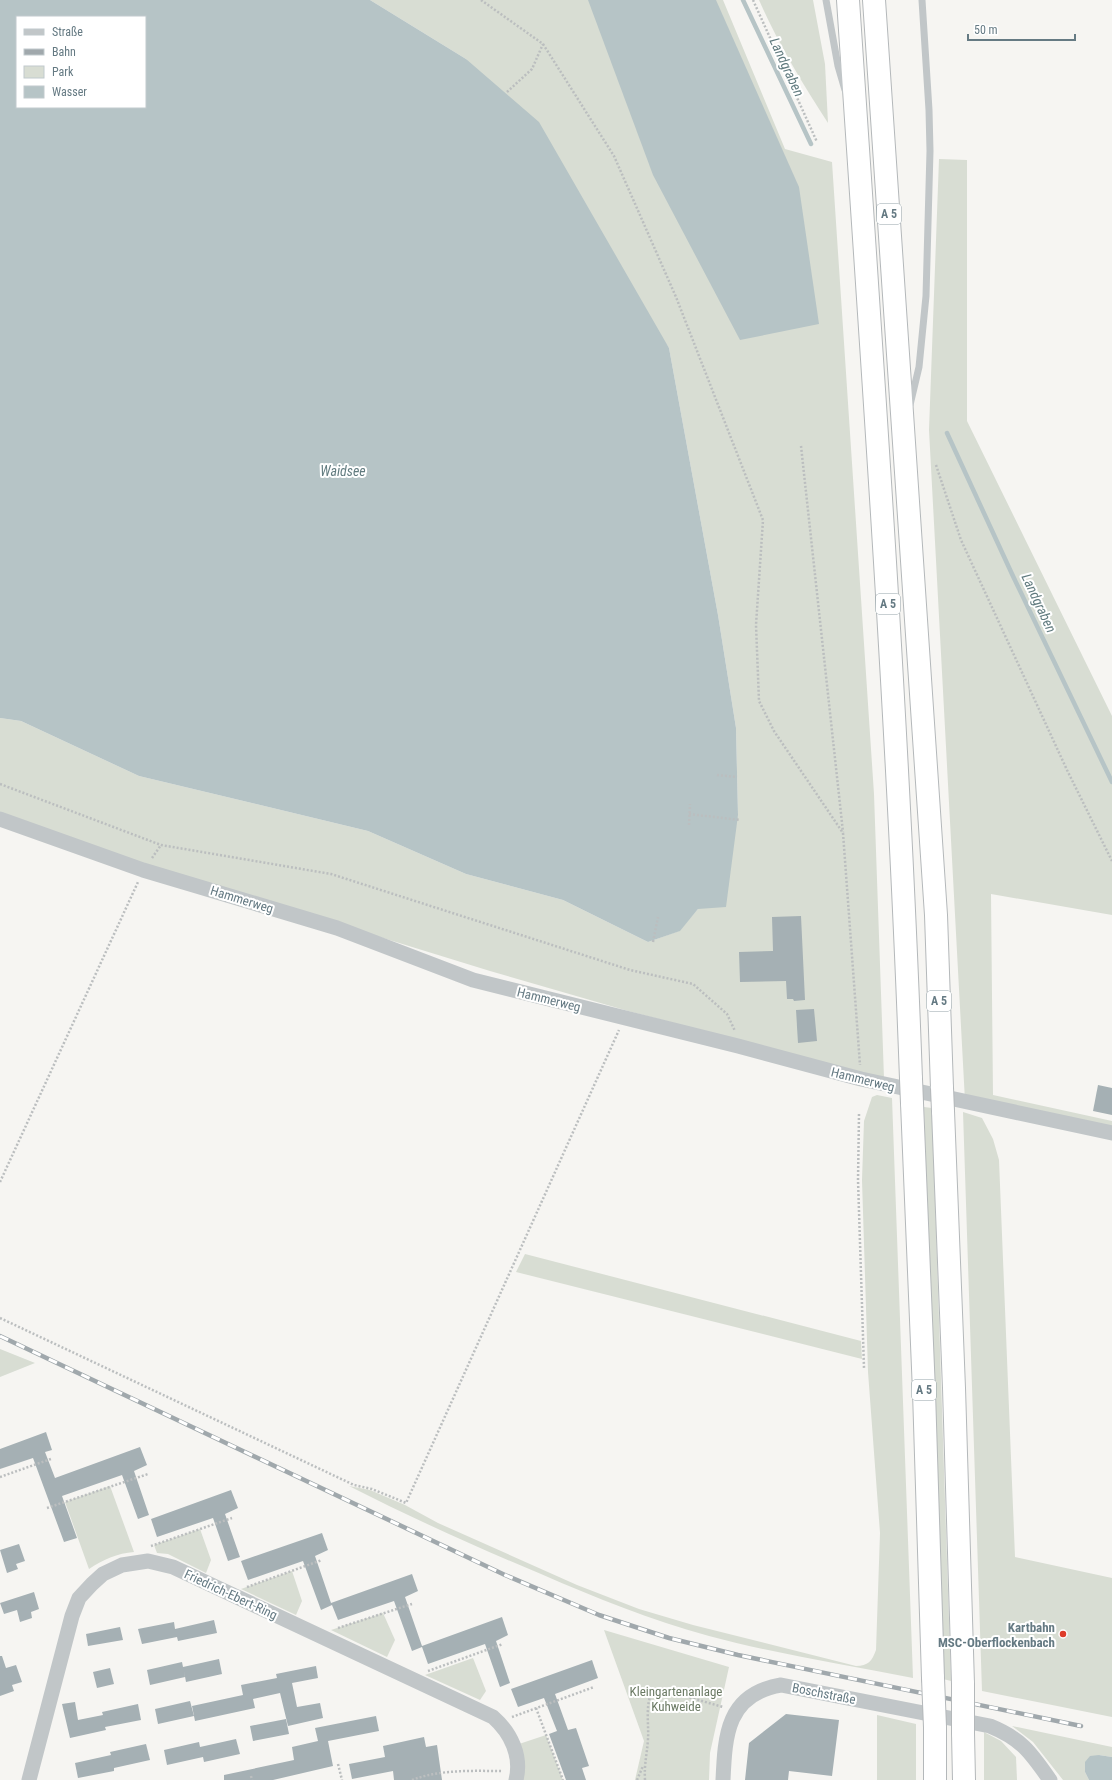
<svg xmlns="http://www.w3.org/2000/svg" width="1112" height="1780" viewBox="0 0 1112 1780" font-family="'Roboto Condensed',sans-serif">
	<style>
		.green { fill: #d8ddd3 }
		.water { fill: #b6c4c6; fill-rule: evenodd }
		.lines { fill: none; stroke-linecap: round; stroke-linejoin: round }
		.stream { stroke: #b6c4c6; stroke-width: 4.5 }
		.building { fill: #a5b0b4 }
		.motorway-casing { stroke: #b4b8ba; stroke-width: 24 }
		.path { stroke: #bbbebf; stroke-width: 2.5; stroke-dasharray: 2 2; stroke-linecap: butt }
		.service { stroke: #c1c6c8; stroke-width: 7 }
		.minor { stroke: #c1c6c8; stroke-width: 15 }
		.motorway { stroke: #fff; stroke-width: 22 }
		.rail-casing { stroke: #a0a8ac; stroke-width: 4.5 }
		.rail { stroke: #fff; stroke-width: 3; stroke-dasharray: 9; stroke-linecap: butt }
		.motorway-bridge-casing { stroke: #b4b8ba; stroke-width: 24; stroke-linecap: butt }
		.motorway-bridge { stroke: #fff; stroke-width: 22 }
		.poi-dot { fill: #de3b2a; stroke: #fff; stroke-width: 1.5 }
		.labels { text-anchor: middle; stroke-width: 4; stroke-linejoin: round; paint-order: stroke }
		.shield { fill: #fff; stroke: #93a2a8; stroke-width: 1 }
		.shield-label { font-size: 12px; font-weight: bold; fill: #657a83 }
		.street-label { font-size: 13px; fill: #657a83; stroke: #fff }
		.poi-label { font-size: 13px; font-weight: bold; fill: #657a83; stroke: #fff; text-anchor: end }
		.park-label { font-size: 13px; fill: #6b7a64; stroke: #fff }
		.water-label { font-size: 14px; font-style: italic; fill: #617b7f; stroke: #fff }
	</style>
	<rect width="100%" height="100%" fill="#f6f5f2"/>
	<g class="green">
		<polygon points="370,0 723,0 785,149 832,162 874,794 884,1078 628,1011 490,971 156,868 0,812 0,718 21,721 139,776 368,831 466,874 563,900 648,942 679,931 698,909 738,815 736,728 718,615 669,348 466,59"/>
		<path d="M759,0H813L825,64L828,123C802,83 778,43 759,0Z"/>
		<polygon points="939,159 967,160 967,421 1112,716 1112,915 991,894 993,1095 1112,1121 1112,1132 965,1101 929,430"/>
		<path d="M877,1095L892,1098L913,1678C845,1665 776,1654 709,1636C651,1620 596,1598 541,1574C476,1547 412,1518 349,1486L370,1490L405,1505L438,1523L577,1585L639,1609L693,1625L856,1666C868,1666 872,1661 876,1650L880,1533L868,1372L862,1180L864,1121L872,1097Z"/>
		<polygon points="924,1107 932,1108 951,1681 943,1679"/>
		<polygon points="963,1112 982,1118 993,1139 999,1160 1015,1557 1112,1578 1112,1717 982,1691"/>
		<polygon points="525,1254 861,1341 862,1359 516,1272"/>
		<polygon points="0,1349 35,1363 0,1377"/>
		<path d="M110,1486L134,1552C118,1553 102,1560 89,1569L65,1502Z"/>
		<polygon points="200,1529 211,1560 206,1573 168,1554 157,1553 154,1545"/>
		<polygon points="292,1571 302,1601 296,1615 241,1589"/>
		<polygon points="383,1613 395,1640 387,1657 331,1630"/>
		<polygon points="604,1630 729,1667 710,1753 709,1780 635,1780 644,1741"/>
		<polygon points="473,1658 486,1691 480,1700 425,1675"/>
		<polygon points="877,1715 916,1724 916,1780 877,1780"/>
		<polygon points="1012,1726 1112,1747 1112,1757 1099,1755 1085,1772 1089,1780 1063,1780 1033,1742"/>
		<polygon points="984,1732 1001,1741 1016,1757 1017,1780 984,1780"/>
		<polygon points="546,1735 563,1780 523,1780 519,1744"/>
	</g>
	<g class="water">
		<path d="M0,0H370L466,59L539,122L669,348L718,615L736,728L738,815L726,907L698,909L680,931L648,942L563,900L466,874L368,831L139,776L21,721L0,718ZM17,17H145V107H17Z"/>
		<polygon points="588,0 716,0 799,187 819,324 740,340 653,175"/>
		<polygon points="1099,1755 1112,1757 1112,1780 1089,1780 1085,1772 1085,1762 1090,1756"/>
	</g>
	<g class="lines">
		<g class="stream">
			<polyline points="743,0 811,144"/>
			<polyline points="947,433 1012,574 1112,782"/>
		</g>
	</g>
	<g class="building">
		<polygon points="801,916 805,1000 794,1001 793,999 787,999 786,981 740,982 739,952 773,951 772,917"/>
		<polygon points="814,1009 817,1041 798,1043 796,1010"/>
		<polygon points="1098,1085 1112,1088 1112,1115 1093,1111"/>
		<polygon points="46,1432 52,1450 45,1452 55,1478 140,1447 147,1465 134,1471 149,1515 138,1519 122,1475 62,1496 77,1538 64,1542 33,1458 0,1469 0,1449"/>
		<polygon points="231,1490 238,1508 225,1514 240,1557 228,1561 213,1518 157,1537 151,1519"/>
		<polygon points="322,1533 328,1550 315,1556 331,1603 412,1574 418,1591 405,1597 422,1646 502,1617 508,1635 496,1641 510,1683 500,1687 485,1644 428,1664 422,1647 412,1651 394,1601 338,1620 332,1605 321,1610 303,1561 248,1580 241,1561"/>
		<polygon points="19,1544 25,1561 16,1564 18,1569 7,1573 0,1550"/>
		<polygon points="34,1592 39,1609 31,1612 32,1618 20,1622 17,1610 4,1614 0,1603"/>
		<polygon points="214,1620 217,1633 178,1641 177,1637 142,1644 138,1629 174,1622 175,1629"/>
		<polygon points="120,1627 123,1640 88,1646 86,1634"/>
		<polygon points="0,1656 2,1656 6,1668 16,1665 22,1682 12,1685 14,1691 0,1696"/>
		<polygon points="219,1659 222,1674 186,1682 184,1671 185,1677 150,1685 147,1670 182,1662 183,1667"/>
		<polygon points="592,1660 598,1678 555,1694 568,1730 576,1728 589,1766 582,1768 586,1780 566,1780 549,1734 557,1731 544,1698 518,1707 511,1689"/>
		<polygon points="316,1666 318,1678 292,1683 297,1707 320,1703 323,1718 288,1726 280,1693 253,1699 255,1708 195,1721 192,1706 243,1695 241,1685 277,1678 276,1674"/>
		<polygon points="110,1668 114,1684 97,1688 93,1672"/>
		<polygon points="190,1701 194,1716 158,1724 155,1709"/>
		<polygon points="75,1702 78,1720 103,1715 102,1712 138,1704 141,1720 105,1727 106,1730 70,1738 62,1704"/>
		<polygon points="786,1714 839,1720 832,1776 789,1771 788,1780 745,1780 749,1743"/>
		<polygon points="376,1716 379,1731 328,1741 333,1766 273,1780 224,1780 224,1775 294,1760 292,1747 318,1741 315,1728"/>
		<polygon points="286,1719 289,1734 253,1741 250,1726"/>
		<polygon points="424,1737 426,1747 437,1745 442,1780 394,1780 393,1771 352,1779 349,1764 385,1757 383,1746"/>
		<polygon points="236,1739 240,1754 204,1762 203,1757 167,1765 164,1750 199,1742 200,1747"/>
		<polygon points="146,1744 150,1760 114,1768 114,1771 78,1778 75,1763 111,1755 110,1752"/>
	</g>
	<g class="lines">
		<defs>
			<g id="motorway">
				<path d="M848,0C872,360 898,719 911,1079"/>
				<polyline points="874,0 936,915 942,1088"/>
				<polyline points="912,1103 924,1392 933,1678"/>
				<polyline points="943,1111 954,1388 963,1684"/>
				<polyline points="935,1727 935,1780"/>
				<polyline points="963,1733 964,1780"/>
			</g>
		</defs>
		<use href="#motorway" class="motorway-casing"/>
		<g class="path">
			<polyline points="481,0 543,44 614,156 676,297 763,520 756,625 759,701 774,731 843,833 860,1065"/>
			<polyline points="753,0 817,142"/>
			<polyline points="507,92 532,69 543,44"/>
			<polyline points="801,446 843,832"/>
			<polyline points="936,465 961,540 1067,770 1112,861"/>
			<polyline points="717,775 737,777"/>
			<polyline points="0,784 161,845 331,874 630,970 693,984 727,1014 735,1031"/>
			<polyline points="689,814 740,820"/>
			<polyline points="689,825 690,804"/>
			<polyline points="152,858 161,845"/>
			<polyline points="653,942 658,917"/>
			<polyline points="859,1114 858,1180 864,1368"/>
			<polyline points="0,1182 138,882"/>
			<polyline points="0,1318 354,1485 372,1489 406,1503 619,1030"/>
			<polyline points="0,1477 51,1459"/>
			<polyline points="47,1508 148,1474"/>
			<polyline points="151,1546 232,1518"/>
			<polyline points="247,1587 322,1560"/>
			<polyline points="338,1628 412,1604"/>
			<polyline points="428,1671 503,1644"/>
			<polyline points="536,1708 563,1780"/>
			<polyline points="512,1717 594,1687"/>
			<polyline points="338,1764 342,1780"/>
			<polyline points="251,1776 252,1780"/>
			<path d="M412,1780C441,1769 473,1771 503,1771"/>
			<polyline points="637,1780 643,1766"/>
			<path d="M645,1780C644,1764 647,1755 648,1739C649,1724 645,1706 652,1692L660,1689L723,1707"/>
		</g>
		<g class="service">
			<polyline points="826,0 838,66 845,90"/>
			<polyline points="910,405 919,367 926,296 930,151 929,110 922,0"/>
		</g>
		<g class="minor">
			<polyline points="0,819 143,870 337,928 473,980 738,1046 861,1079 1112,1133"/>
			<path d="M29,1780L72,1616L79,1598L92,1584L103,1574L122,1565L148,1561L173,1567L493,1717C511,1733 522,1756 516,1780"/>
			<path d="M723,1780C725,1735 727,1694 781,1685L990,1726C1022,1739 1031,1753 1050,1780"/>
		</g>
		<use href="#motorway" class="motorway"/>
		<defs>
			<polyline id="rail" points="0,1336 505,1575 599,1615 669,1638 738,1655 1081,1726"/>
		</defs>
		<use href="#rail" class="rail-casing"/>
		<use href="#rail" class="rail"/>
		<defs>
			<g id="motorway-bridge">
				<polyline points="911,1079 912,1103"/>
				<polyline points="942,1088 943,1111"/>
				<polyline points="933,1678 935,1727"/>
				<polyline points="963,1684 963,1733"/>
			</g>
		</defs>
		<use href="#motorway-bridge" class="motorway-bridge-casing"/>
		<use href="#motorway-bridge" class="motorway-bridge"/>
	</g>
	<circle class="poi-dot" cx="1063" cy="1634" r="4"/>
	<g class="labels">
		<g class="shield">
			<rect x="877" y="204" width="24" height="20" rx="3"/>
			<rect x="876" y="594" width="24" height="20" rx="3"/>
			<rect x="927" y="991" width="24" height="20" rx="3"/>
			<rect x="912" y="1380" width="24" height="20" rx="3"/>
		</g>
		<g class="shield-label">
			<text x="889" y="218">A 5</text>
			<text x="888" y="608">A 5</text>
			<text x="939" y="1005">A 5</text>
			<text x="924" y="1394">A 5</text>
		</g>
		<g class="street-label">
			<text transform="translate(242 899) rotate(17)" y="5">Hammerweg</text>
			<text transform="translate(549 999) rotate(14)" y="5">Hammerweg</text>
			<text transform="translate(863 1079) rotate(14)" y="5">Hammerweg</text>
			<text transform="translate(231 1594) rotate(25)" y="5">Friedrich-Ebert-Ring</text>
			<text transform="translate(824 1693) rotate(11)" y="5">Boschstraße</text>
		</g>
		<g class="poi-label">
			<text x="1055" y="1632">Kartbahn<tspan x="1055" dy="15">MSC-Oberflockenbach</tspan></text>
		</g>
		<g class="park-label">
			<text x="676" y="1696">Kleingartenanlage<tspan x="676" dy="15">Kuhweide</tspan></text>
		</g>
		<g class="water-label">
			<text transform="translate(787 67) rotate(65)" y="5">Landgraben</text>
			<text x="343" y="476">Waidsee</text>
			<text transform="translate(1039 603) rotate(65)" y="5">Landgraben</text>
		</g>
	</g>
	<rect x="16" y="16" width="130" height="92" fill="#ffffff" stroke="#c1cacd"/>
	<rect x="24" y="29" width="20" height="6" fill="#c1c6c8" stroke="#c1cacd"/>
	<text x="52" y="36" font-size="12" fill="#657a83">Straße</text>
	<rect x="24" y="49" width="20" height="6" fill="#a0a8ac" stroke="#c1cacd"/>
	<text x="52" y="56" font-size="12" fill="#657a83">Bahn</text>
	<rect x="24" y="66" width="20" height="12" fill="#d8ddd3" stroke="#c1cacd"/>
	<text x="52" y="76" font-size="12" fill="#657a83">Park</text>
	<rect x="24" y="86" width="20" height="12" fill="#b6c4c6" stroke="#c1cacd"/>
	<text x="52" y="96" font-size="12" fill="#657a83">Wasser</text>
	<path d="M968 34v6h107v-6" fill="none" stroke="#657a83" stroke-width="2"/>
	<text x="974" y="34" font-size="12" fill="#657a83" stroke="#ffffff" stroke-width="3" paint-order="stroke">50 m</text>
</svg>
